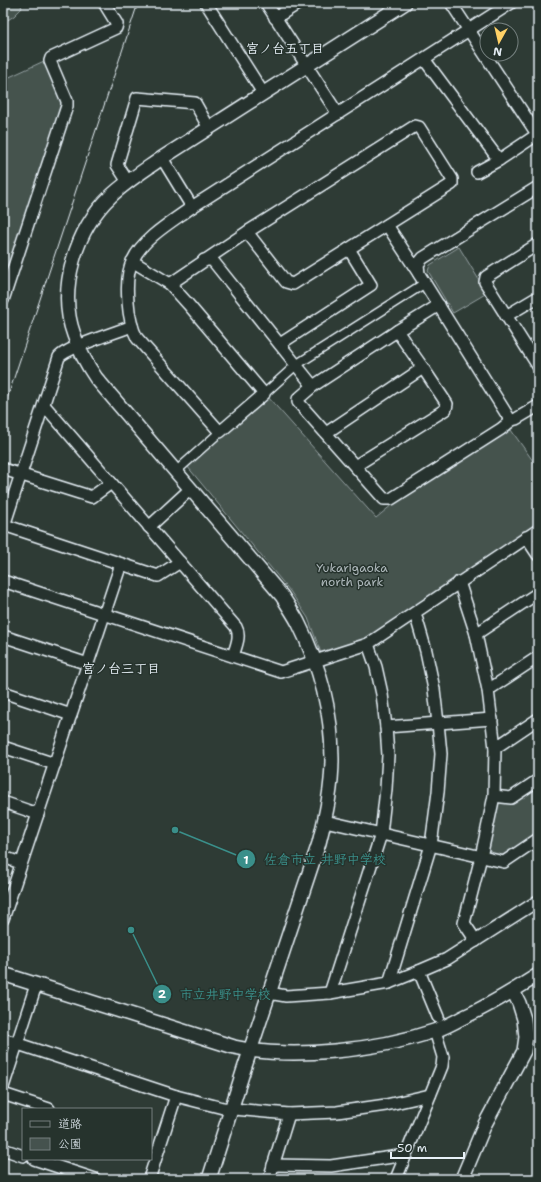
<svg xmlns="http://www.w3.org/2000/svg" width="541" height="1182" viewBox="0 0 541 1182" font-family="'Shantell Sans','Klee One',sans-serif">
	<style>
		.green { fill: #45524e; stroke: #96a2a3 }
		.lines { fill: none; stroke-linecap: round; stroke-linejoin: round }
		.pedestrian-casing { stroke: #e8f1f8; stroke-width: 11 }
		.minor-casing { stroke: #e8f1f8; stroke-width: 14 }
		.tertiary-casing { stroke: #e8f1f8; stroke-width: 16 }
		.pedestrian { stroke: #26332d; stroke-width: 8 }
		.minor { stroke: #26332d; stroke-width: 11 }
		.tertiary { stroke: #26332d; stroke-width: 13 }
		.tram { stroke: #e8f1f8; stroke-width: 1 }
		.labels { text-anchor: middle; stroke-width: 3; stroke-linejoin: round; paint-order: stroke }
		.park-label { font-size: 12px; fill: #afb9bc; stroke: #26332d }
		.neighbourhood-label { font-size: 13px; font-weight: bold; fill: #e8f1f8; stroke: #26332d }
		.leader { fill: none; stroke: #3a8f8a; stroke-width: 1.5 }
		.callout-dot { fill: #3a8f8a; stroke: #26332d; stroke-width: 1.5 }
		.mark-label { font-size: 12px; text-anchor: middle; font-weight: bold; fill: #fff }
		.callout-label { font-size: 13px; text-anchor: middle; font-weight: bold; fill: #3a8f8a; stroke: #26332d; stroke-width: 3; stroke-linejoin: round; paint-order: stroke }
	</style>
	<rect width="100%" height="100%" fill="#2e3b35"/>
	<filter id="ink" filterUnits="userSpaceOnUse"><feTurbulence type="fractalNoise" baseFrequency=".025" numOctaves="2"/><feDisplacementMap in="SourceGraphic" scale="8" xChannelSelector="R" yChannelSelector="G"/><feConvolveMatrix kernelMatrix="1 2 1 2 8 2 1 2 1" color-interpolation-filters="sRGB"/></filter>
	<g filter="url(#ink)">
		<g class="green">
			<polygon points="3,3 20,3 22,8 14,16 3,23"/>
			<polygon points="44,61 61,100 61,107 7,272 5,275 3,275 3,80"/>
			<polygon points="459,247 487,293 453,313 428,271 430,265"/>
			<polygon points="268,397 376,518 393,504 511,430 538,468 538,524 365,639 321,653 308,618 290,591 187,466"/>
			<polygon points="538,785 538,833 502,856 491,854 489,849 495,806 500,801"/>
			<polygon points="3,1044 9,1048 9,1053 3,1072"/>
		</g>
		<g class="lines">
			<defs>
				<g id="pedestrian">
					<polyline points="264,394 296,365 425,283"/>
					<polyline points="182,466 220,432"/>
				</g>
				<g id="minor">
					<polyline points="206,3 263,93"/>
					<polyline points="266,3 338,114"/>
					<polyline points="451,3 537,134"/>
					<polyline points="275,18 299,3"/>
					<polyline points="424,59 499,160"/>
					<polyline points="162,158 192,207"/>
					<polyline points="477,172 499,160 538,134"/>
					<polyline points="128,182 117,165 137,98 195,103 209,128"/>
					<polyline points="387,225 419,274"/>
					<polyline points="538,244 486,277 485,282 538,366"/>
					<polyline points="204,260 209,260 213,261 313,386"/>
					<path d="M132,261L170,284L188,304L264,394L220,432L137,338C131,327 129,315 128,302C127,290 127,271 133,260C143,238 173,221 192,207L511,3"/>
					<polyline points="170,284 247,232 415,126 419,127 452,179 452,184 293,284 286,282 247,232"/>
					<polyline points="3,300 67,106 67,101 50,61 51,58 116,28 117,24 104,3"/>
					<polyline points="439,305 397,331 313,386 298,399 298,402 384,499 391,499 501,429 512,420 516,419 538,406"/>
					<polyline points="506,316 538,297"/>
					<polyline points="280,344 371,285 349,249"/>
					<path d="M44,405L236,627C241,636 236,646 233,656"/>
					<polyline points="512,420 509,418 419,274 418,264 423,258 538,187"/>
					<polyline points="326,433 423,368"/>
					<polyline points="355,466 446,409 447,404 423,368 397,331"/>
					<polyline points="3,469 92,497 111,483"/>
					<polyline points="4,525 158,576 180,562"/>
					<polyline points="149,527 186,493"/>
					<path d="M3,529L59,357C68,347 117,332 132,326"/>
					<polyline points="526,537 538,555"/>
					<polyline points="3,581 281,672 368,644 538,530"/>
					<polyline points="459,582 476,634 488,690 495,748 494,796 481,857 464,923 476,941"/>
					<polyline points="476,634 538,593"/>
					<polyline points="3,636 88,664"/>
					<polyline points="488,690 538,657"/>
					<polyline points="3,692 71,715"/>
					<polyline points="386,727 492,719"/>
					<polyline points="3,747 55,764"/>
					<polyline points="495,748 538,719"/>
					<polyline points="494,796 511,798 538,780"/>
					<polyline points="3,802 38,814"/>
					<polyline points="325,821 504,862 538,839"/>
					<polyline points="3,857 21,863"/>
					<polyline points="3,919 121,564"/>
					<polyline points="419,971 438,1017"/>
					<polyline points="389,983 431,845 438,792 441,754 438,723 434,689 426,651 415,613"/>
					<polyline points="269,993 286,996 330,993 389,983 419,971 447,959 538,901"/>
					<polyline points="330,993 381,834 386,789 388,755 386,727 382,694 376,667 368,644"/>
					<polyline points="3,1039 176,1096 223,1108 289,1114 337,1112 386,1105 430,1095"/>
					<polyline points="3,1087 36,985"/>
					<polyline points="3,1094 49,1109"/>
					<polyline points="3,1149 23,1156"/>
					<polyline points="34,1159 95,1179"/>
					<polyline points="273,1165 331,1166 406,1155"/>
					<polyline points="149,1179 176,1096"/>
					<polyline points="269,1179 289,1114"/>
					<polyline points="396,1179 442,1066 443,1057 435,1031"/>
				</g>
				<g id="tertiary">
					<path d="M3,974L234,1047C292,1060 378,1050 434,1031C443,1028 453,1023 462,1018C488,1006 513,991 538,975"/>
					<path d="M209,1179L244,1069L319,843C326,815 332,788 332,759C332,712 319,664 298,622C293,613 287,604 282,596L96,378C87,365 79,350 74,335C57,289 76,229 111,196C127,181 145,170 162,158L405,3"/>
					<polyline points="462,1179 485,1124 524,1051 526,1037 524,1019 519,1003 513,991"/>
				</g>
			</defs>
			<use href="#pedestrian" class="pedestrian-casing"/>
			<use href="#minor" class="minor-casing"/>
			<use href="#tertiary" class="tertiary-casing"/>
			<use href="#pedestrian" class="pedestrian"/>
			<use href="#minor" class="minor"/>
			<use href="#tertiary" class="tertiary"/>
			<polyline class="tram" points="3,411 138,3"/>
		</g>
	</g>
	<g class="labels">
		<g class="park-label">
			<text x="352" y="572">Yukarigaoka<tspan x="352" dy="14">north park</tspan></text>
		</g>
		<g class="neighbourhood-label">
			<text x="285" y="53">宮ノ台五丁目</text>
			<text x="121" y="673">宮ノ台三丁目</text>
		</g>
	</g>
	<path class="leader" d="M175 830L246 859M131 930L162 994"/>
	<g class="callout-dot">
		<circle cx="175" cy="830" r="4"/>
		<circle cx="131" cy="930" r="4"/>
		<circle cx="246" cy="859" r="10"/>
		<circle cx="162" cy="994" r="10"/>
	</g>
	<g class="mark-label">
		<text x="246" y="864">1</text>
		<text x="162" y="998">2</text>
	</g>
	<g class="callout-label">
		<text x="325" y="864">佐倉市立 井野中学校</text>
		<text x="225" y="999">市立井野中学校</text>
	</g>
	<rect width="541" height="1182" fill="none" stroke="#26332d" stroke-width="16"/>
	<rect x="8" y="8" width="525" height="1166" fill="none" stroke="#e8f1f8" stroke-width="1.5" filter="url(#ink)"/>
	<rect x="22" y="1108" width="130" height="52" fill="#26332d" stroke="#747f7e"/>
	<rect x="30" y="1121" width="20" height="6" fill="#26332d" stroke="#747f7e"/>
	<text x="58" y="1128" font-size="12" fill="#e8f1f8">道路</text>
	<rect x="30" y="1138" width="20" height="12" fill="#45524e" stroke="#747f7e"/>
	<text x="58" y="1148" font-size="12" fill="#e8f1f8">公園</text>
	<g transform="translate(499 42) rotate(188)"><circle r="19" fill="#26332d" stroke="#747f7e"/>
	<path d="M0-3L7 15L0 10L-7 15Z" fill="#ffd166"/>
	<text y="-6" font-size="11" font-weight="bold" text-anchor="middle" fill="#e8f1f8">N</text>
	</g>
	<path d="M391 1152v6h73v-6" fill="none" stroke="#e8f1f8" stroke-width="2"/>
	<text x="397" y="1152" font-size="12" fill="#e8f1f8" stroke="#26332d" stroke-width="3" paint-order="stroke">50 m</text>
</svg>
